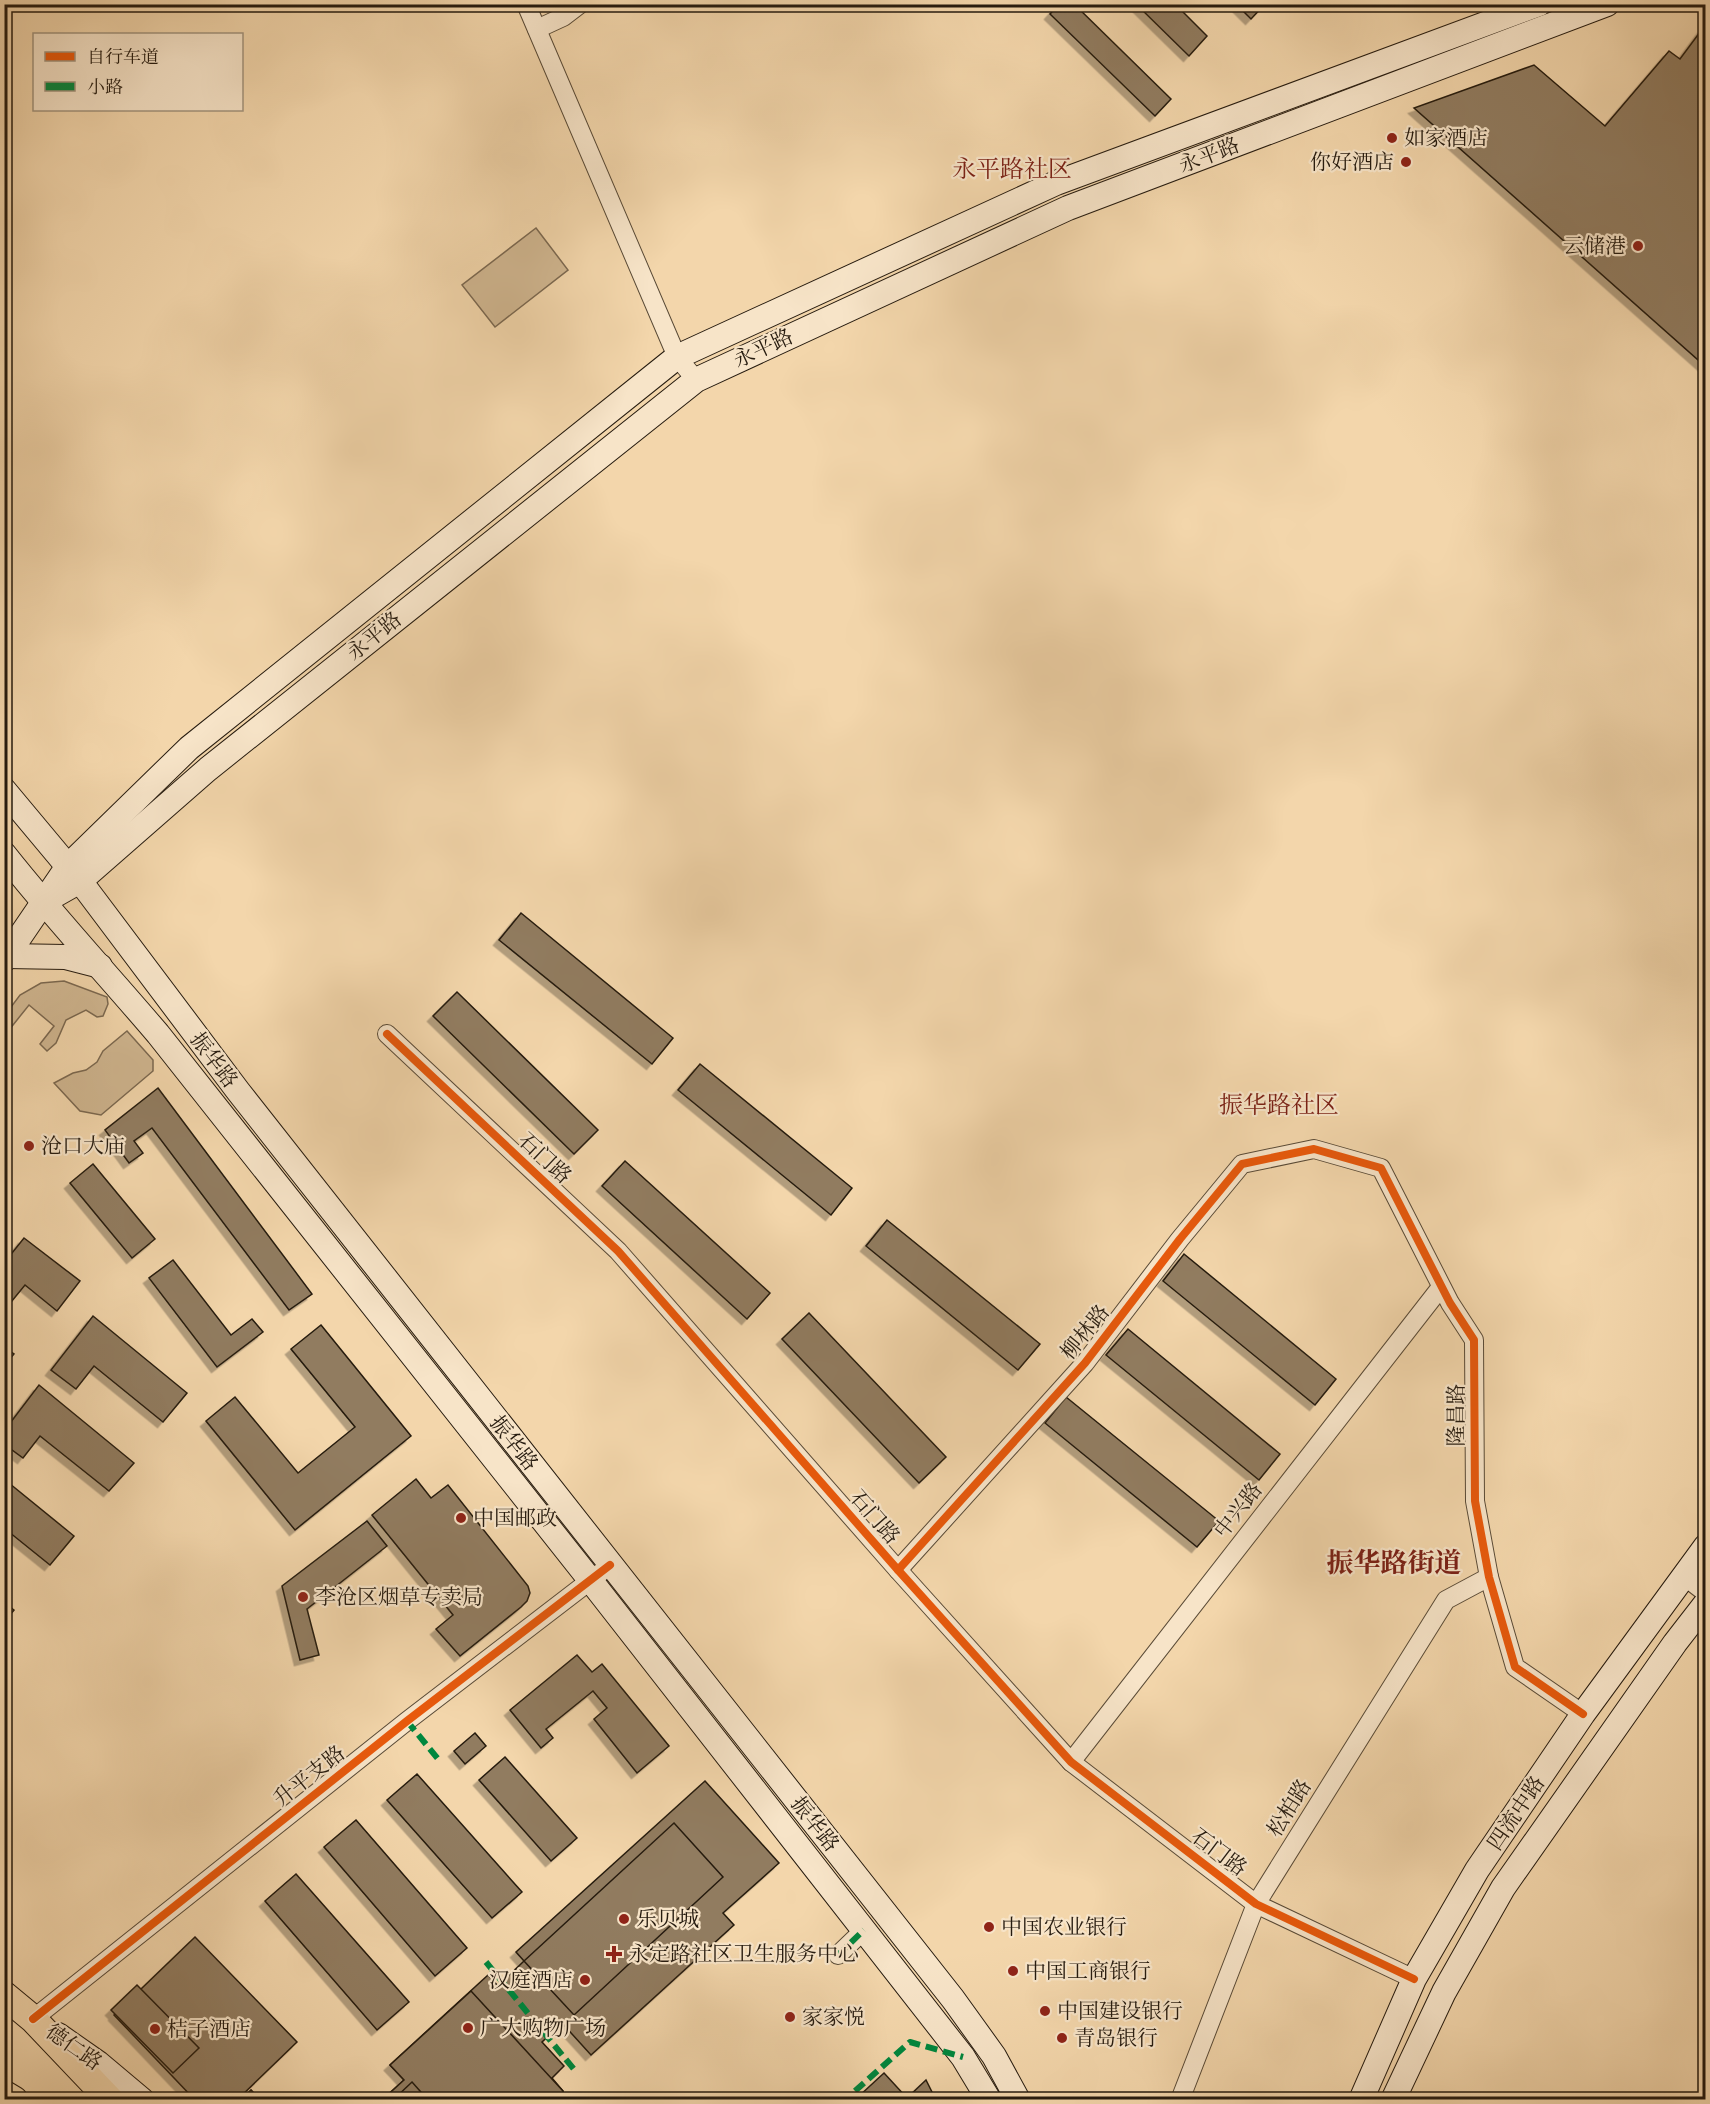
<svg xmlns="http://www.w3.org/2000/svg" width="1710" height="2104" viewBox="0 0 1710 2104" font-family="'Gentium Book Plus','Noto Serif SC',serif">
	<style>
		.green { fill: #d0b690; stroke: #7b6850; stroke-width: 1.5 }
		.building { fill: #917c60; stroke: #261b0f; stroke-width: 1.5; filter: url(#shadow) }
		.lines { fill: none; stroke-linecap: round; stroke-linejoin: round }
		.street-casing { stroke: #594a36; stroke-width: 20 }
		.secondary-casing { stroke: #261b0f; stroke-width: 26 }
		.primary-casing { stroke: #261b0f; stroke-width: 29 }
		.street { stroke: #f7e4c8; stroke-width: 18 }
		.secondary { stroke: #f7e4c8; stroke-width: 24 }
		.primary { stroke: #f3d6ab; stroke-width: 27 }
		.quiet { stroke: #00873e; stroke-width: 6; stroke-dasharray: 12 6; stroke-linecap: butt }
		.cycleway-casing { stroke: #f7e4c8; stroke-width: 11 }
		.cycleway { stroke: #e8590c; stroke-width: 8 }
		.poi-dot { fill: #8f2418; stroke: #f7e4c8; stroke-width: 2 }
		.labels { text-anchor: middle; stroke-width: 4.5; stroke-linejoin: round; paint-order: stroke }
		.poi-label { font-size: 21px; fill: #261b0f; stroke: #f7e4c8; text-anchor: start }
		.street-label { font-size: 21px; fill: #261b0f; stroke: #f7e4c8 }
		.quarter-label { font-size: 24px; fill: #7a1f14; stroke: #f7e4c8 }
		.district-label { font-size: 27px; font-weight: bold; fill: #7a1f14; stroke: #f7e4c8 }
	</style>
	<defs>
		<filter id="shadow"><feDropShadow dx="-5.5" dy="5.5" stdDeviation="0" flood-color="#0004"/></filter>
	</defs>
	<rect width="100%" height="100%" fill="#f3d6ab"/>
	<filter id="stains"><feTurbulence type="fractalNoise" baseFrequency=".00333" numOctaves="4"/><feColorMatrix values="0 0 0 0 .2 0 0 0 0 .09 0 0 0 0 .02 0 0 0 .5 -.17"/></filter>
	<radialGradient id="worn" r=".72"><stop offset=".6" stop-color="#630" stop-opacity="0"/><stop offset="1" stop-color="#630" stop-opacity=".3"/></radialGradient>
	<g class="green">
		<polygon points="536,228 568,270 495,327 462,285"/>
		<polygon points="64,981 107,997 108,1004 103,1016 97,1017 86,1010 66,1020 56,1043 47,1051 40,1044 54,1026 29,1005 5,1035 5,1015 20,995 41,983"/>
		<polygon points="127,1031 153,1060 153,1071 101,1115 80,1111 54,1083 73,1073 86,1070 97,1062 103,1051"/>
	</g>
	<g class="building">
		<polygon points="1059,4 1074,4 1171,99 1155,116 1050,14"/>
		<polygon points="1136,4 1175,4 1207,36 1189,56"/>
		<polygon points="1236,4 1265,4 1251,19"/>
		<polygon points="1703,28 1706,28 1706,367 1414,108 1534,65 1605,126 1669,51 1680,59"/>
		<polygon points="521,913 673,1038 652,1064 499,940"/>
		<polygon points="457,992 598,1130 574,1154 433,1016"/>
		<polygon points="700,1064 852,1188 831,1215 678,1090"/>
		<polygon points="158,1088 312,1294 289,1310 152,1128 134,1141 143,1153 129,1163 105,1130"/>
		<polygon points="625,1161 770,1293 747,1319 602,1186"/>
		<polygon points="93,1164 155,1239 132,1258 70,1183"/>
		<polygon points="887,1220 1040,1344 1018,1370 866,1246"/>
		<polygon points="24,1238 80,1281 57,1311 25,1285 7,1307 4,1305 4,1263"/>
		<polygon points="1184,1254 1336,1379 1315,1405 1163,1281"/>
		<polygon points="173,1260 231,1335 252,1319 263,1332 217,1367 149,1278"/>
		<polygon points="809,1313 946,1457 919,1483 782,1339"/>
		<polygon points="93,1316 187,1393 163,1422 94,1366 76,1389 51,1370"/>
		<polygon points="321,1325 411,1436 295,1530 206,1421 235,1397 298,1473 355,1427 291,1349"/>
		<polygon points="1128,1329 1280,1454 1259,1480 1106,1355"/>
		<polygon points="4,1347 14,1354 4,1366"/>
		<polygon points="39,1385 134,1463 109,1491 40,1436 23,1458 4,1444 4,1431"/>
		<polygon points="1066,1397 1219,1521 1197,1547 1045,1423"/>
		<polygon points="4,1479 74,1536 50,1565 4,1528"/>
		<polygon points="416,1479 431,1498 448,1485 528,1586 530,1593 527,1601 521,1607 460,1656 436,1629 453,1615 372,1515"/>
		<polygon points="367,1521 387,1546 307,1609 319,1655 300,1660 282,1586"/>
		<polygon points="4,1602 14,1610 4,1622"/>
		<polygon points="577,1655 592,1672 602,1664 669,1746 637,1773 594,1719 607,1708 593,1691 546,1729 553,1738 541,1748 510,1710"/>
		<polygon points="475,1733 486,1746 465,1764 454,1751"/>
		<polygon points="505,1757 577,1838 551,1861 479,1780"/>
		<polygon points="417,1774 522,1892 492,1918 387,1800"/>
		<polygon points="705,1781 779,1863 723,1913 734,1925 591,2055 562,2023 542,2042 564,2066 552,2078 563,2091 563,2100 382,2100 404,2080 390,2065 488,1975 498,1986 524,1961 516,1952"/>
		<polygon points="356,1820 467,1948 435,1976 324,1847"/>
		<polygon points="674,1823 723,1877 574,2015 524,1961"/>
		<polygon points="296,1874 409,2002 377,2030 265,1901"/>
		<polygon points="195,1937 297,2042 237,2100 195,2100 114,2015"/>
		<polygon points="137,1985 199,2048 173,2073 111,2010"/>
		<polygon points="471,1991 563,2091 563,2100 382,2100 404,2080 390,2065"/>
		<polygon points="884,2073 907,2098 926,2080 936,2100 860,2100 858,2097"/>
		<polygon points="412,2082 428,2100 393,2100"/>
		<polygon points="251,2090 260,2100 241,2100"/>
		<polygon points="251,2090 260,2100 241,2100"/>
	</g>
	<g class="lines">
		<defs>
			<g id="street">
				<polyline points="526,4 677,357 696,380"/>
				<polyline points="537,29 563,17 580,4"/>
				<polyline points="387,1034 618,1251 898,1570 1071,1762 1256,1904 1414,1979"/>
				<polyline points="898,1570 1085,1363 1180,1239 1242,1164 1314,1149 1381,1168 1450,1303 1474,1340 1475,1501 1489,1577 1515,1667 1583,1714"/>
				<polyline points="1684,1576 1706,1593"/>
				<polyline points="1071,1762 1441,1287"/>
				<polyline points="838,1955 864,1930"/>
				<polyline points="33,2019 407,1721 600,1573"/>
				<polyline points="1180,2100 1256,1904 1446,1600 1489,1577"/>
			</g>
			<g id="secondary">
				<polyline points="4,790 80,881 238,1091 953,1999 994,2056 1018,2100"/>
				<path d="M4,854C53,916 107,974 158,1034L591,1581L963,2057L989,2100"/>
				<polyline points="50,898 80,881 208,769 696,380 1068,208 1607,4"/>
				<polyline points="7,956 65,957 100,966"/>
				<polyline points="4,960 68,866 189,748 677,357 1056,183 1539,4"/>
				<polyline points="58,2035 98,2063 142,2100"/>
				<polyline points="1361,2100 1414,1979 1477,1870 1583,1714 1706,1546"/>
				<polyline points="1393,2100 1444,1992 1503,1888 1675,1643 1706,1603"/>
			</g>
			<g id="primary">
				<polyline points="4,1995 33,2019 110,2100"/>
				<polyline points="4,2094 14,2100"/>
			</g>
		</defs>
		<use href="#street" class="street-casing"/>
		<use href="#secondary" class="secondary-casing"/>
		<use href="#primary" class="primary-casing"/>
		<use href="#street" class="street"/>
		<use href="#secondary" class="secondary"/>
		<use href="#primary" class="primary"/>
		<g class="quiet">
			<polyline points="4,953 7,956"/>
			<polyline points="407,1721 438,1759"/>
			<polyline points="838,1955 864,1930"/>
			<polyline points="486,1962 577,2073"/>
			<polyline points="855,2091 910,2042 963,2057"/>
		</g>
		<defs>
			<g id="cycleway">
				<polyline points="387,1034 618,1251 898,1570 1071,1762 1256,1904 1414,1979"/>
				<polyline points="898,1570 1085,1363 1180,1239 1242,1164 1314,1149 1381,1168 1450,1303 1474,1340 1475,1501 1489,1577 1515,1667 1583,1714"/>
				<polyline points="33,2019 407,1721 610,1565"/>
			</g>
		</defs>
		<use href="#cycleway" class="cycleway-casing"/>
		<use href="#cycleway" class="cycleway"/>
	</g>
	<g class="poi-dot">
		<circle cx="1392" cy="138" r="6"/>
		<circle cx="1406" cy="162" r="6"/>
		<circle cx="1638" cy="246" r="6"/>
		<circle cx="29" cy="1146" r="6"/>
		<circle cx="461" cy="1518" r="6"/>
		<circle cx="303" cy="1597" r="6"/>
		<circle cx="624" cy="1919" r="6"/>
		<circle cx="989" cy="1927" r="6"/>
		<path d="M611 1945h6v6h6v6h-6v6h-6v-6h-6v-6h6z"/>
		<circle cx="1013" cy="1971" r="6"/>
		<circle cx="585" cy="1980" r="6"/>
		<circle cx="1045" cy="2011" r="6"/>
		<circle cx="790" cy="2017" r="6"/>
		<circle cx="468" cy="2028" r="6"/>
		<circle cx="155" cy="2029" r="6"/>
		<circle cx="1062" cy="2038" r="6"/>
	</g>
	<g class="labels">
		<g class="poi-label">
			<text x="1404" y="145">如家酒店</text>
			<text x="1394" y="169" text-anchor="end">你好酒店</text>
			<text x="1626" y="253" text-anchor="end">云储港</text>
			<text x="41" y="1153">沧口大庙</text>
			<text x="473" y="1525">中国邮政</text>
			<text x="315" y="1604">李沧区烟草专卖局</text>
			<text x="636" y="1926">乐贝城</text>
			<text x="1001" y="1934">中国农业银行</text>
			<text x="628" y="1961">永定路社区卫生服务中心</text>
			<text x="1025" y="1978">中国工商银行</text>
			<text x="573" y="1987" text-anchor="end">汉庭酒店</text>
			<text x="1057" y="2018">中国建设银行</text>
			<text x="802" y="2024">家家悦</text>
			<text x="480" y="2035">广大购物广场</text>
			<text x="167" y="2036">桔子酒店</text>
			<text x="1074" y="2045">青岛银行</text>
		</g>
		<g class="street-label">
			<text transform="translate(1209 155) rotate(-21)" y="7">永平路</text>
			<text transform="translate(763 348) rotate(-25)" y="7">永平路</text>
			<text transform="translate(374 636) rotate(-39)" y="7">永平路</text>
			<text transform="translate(214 1060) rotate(53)" y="7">振华路</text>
			<text transform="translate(545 1158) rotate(43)" y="7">石门路</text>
			<text transform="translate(1085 1332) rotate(-51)" y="7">柳林路</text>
			<text transform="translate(1456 1415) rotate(-90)" y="7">隆昌路</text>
			<text transform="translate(514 1443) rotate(52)" y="7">振华路</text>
			<text transform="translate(1238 1510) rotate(-52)" y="7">中兴路</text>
			<text transform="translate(875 1517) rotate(49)" y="7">石门路</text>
			<text transform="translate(309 1776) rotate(-38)" y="7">升平支路</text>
			<text transform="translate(1289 1808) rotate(-58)" y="7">松柏路</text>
			<text transform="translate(1516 1813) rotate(-56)" y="7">四流中路</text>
			<text transform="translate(815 1824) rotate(52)" y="7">振华路</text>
			<text transform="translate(1219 1852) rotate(37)" y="7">石门路</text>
			<text transform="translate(74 2047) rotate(35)" y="7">德仁路</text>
		</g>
		<g class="quarter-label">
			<text x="1012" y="177">永平路社区</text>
			<text x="1279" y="1113">振华路社区</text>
		</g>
		<g class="district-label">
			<text x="1394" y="1572">振华路街道</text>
		</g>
	</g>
	<rect width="1710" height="2104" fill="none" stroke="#f3d6ab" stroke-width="24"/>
	<rect x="6" y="6" width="1698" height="2092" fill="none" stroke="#261b0f" stroke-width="3"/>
	<rect x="12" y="12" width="1686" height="2080" fill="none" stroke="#261b0f" stroke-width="1.5"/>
	<rect x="33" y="33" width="210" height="78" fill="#f7e4c8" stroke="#a3947e" stroke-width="1.5"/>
	<rect x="45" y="52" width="30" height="9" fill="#e8590c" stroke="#a3947e" stroke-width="1.5"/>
	<text x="87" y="63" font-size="18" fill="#261b0f">自行车道</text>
	<rect x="45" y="82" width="30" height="9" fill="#00873e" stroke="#a3947e" stroke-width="1.5"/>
	<text x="87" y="93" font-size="18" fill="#261b0f">小路</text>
	<rect width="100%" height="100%" filter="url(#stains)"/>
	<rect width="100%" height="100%" fill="url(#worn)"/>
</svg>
